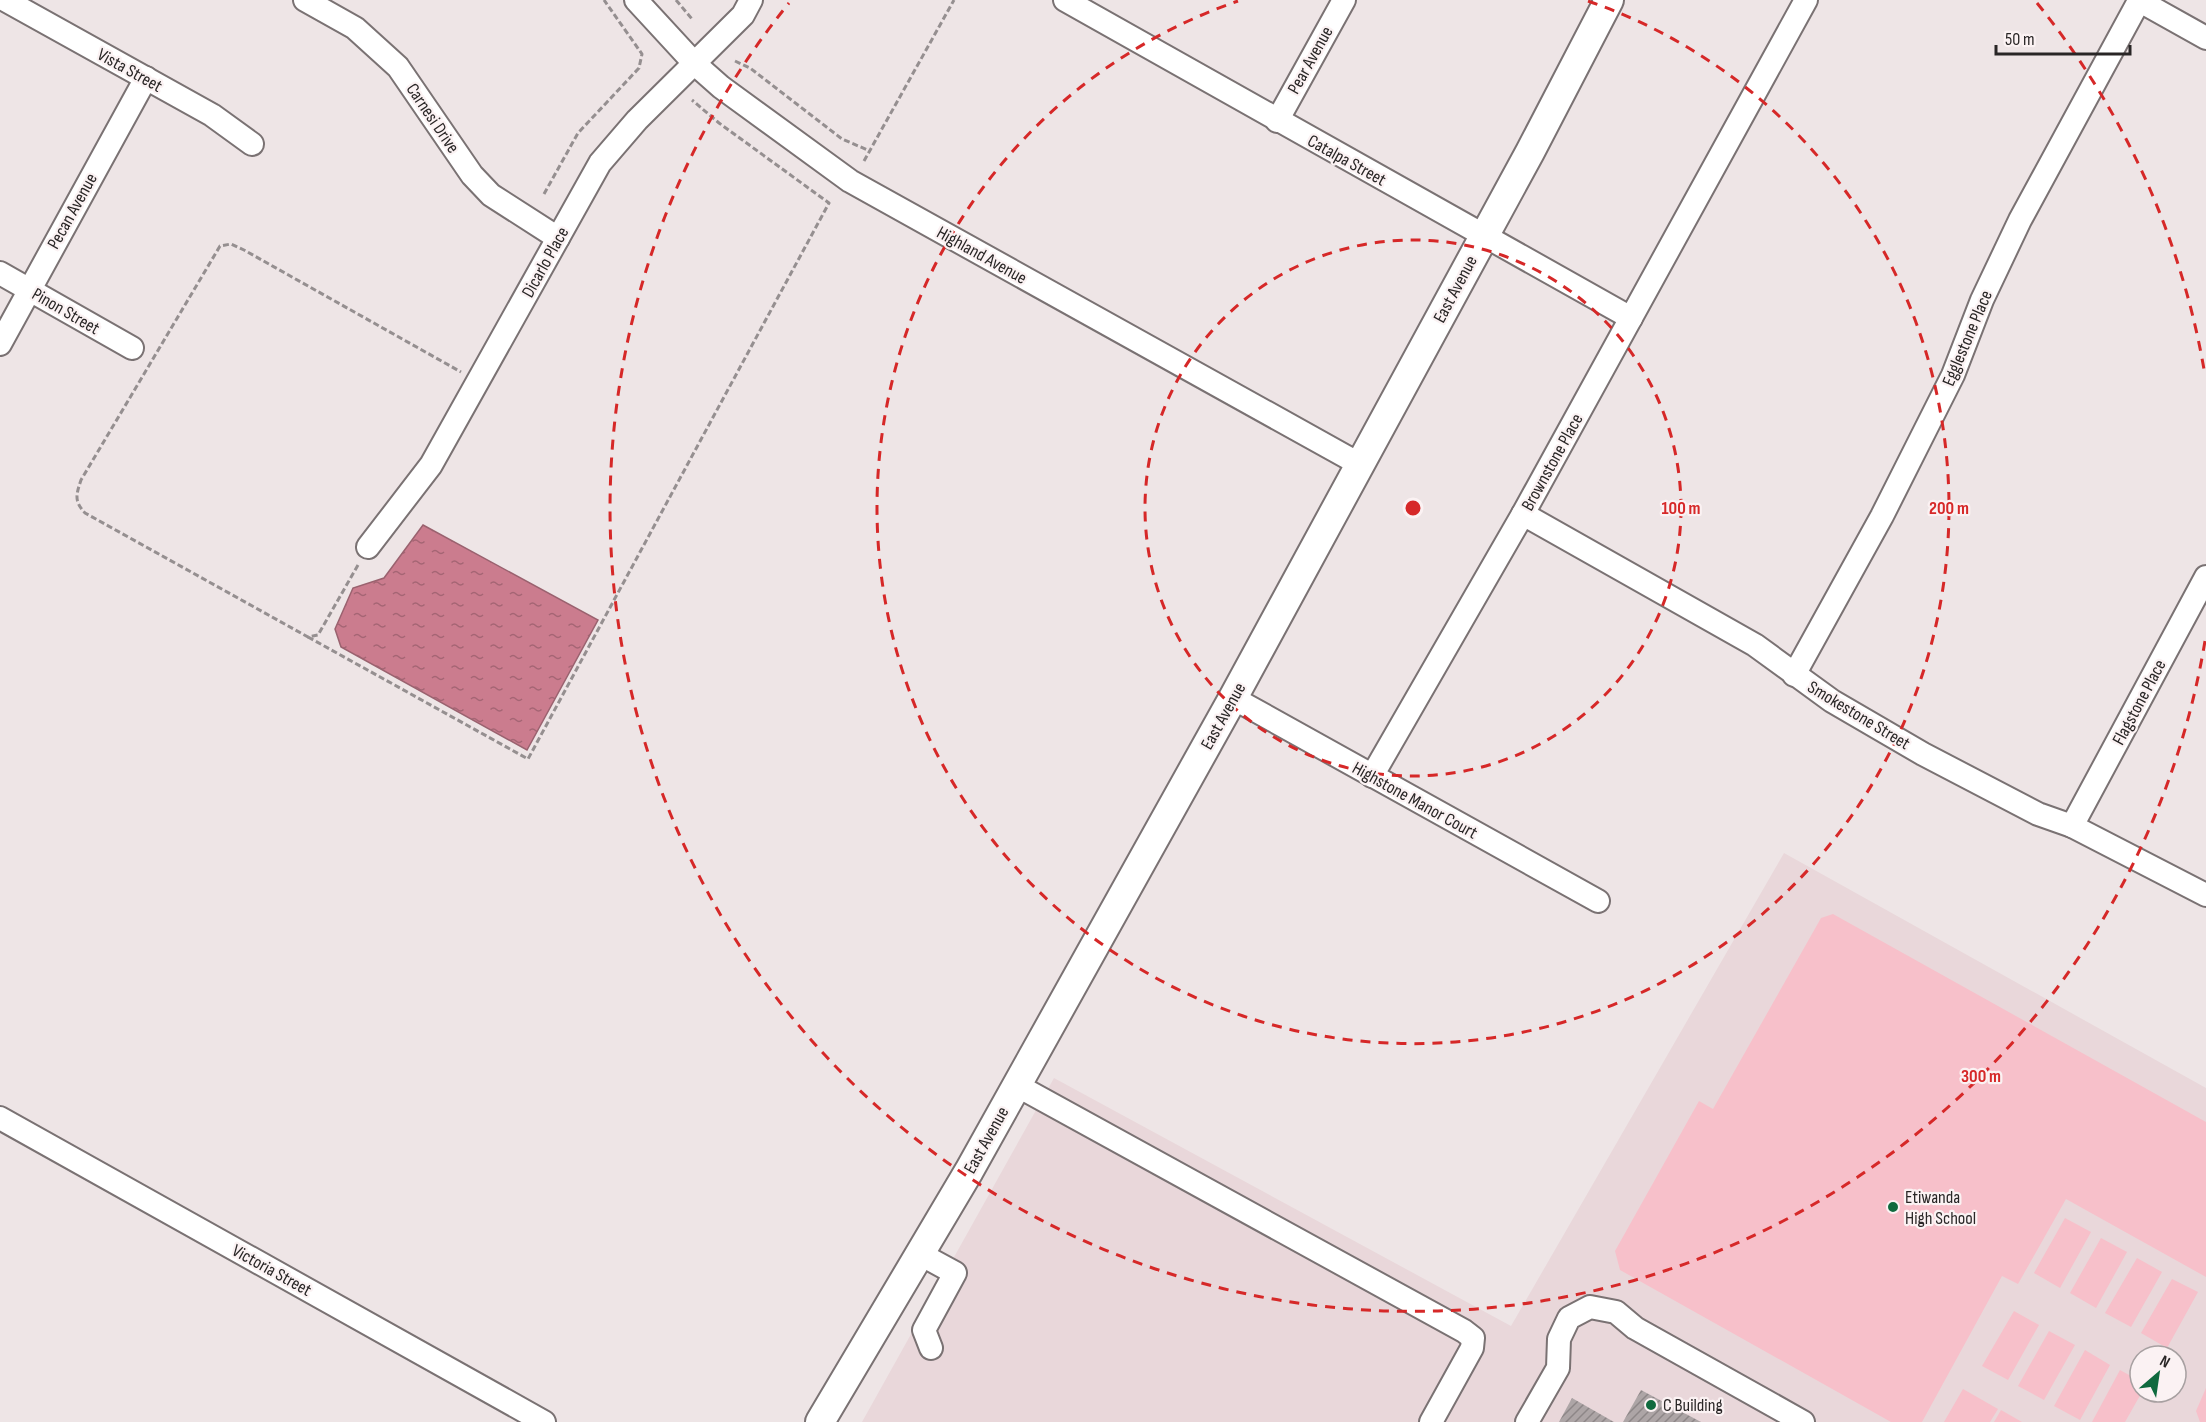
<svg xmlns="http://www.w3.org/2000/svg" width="2206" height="1422" viewBox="0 0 2206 1422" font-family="'Sofia Sans Condensed',sans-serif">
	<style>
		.built { fill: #e9d7da; fill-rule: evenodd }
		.pitch { fill: #f7c0ca }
		.water { fill: url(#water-ripples); stroke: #9a626f; stroke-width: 1.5 }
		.building { fill: url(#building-hatch) }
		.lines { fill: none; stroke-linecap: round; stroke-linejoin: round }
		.minor-casing { stroke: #7a7273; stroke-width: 26 }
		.major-casing { stroke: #7a7273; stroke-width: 32 }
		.path { stroke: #958f90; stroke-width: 3; stroke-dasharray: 6 3; stroke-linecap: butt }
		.minor { stroke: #fff; stroke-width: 22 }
		.major { stroke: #fff; stroke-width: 28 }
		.ring { fill: none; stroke: #d62828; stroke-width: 3; stroke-dasharray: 10 8 }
		.poi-dot { fill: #0f6a3e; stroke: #fbf2f3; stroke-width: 2 }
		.labels { text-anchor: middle; stroke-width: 4.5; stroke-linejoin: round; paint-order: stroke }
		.street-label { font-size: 18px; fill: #292626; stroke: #fbf2f3 }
		.poi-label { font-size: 18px; fill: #292626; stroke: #fbf2f3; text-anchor: start }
		.centre { fill: #d62828; stroke: #fbf2f3; stroke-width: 3 }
		.ring-label { font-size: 18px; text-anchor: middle; font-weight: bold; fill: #d62828; stroke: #fbf2f3; stroke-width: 4.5; stroke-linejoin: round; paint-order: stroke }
	</style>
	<defs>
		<pattern id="water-ripples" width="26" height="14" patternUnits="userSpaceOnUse" patternTransform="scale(1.5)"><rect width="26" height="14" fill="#cb7c8e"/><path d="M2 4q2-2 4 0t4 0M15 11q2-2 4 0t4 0" fill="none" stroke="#a56574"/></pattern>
		<pattern id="building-hatch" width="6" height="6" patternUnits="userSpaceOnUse" patternTransform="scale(1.5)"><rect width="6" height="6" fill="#ada5a6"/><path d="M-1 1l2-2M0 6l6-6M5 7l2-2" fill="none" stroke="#8d8687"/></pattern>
	</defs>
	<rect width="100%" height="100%" fill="#eee5e6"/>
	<path class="built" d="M1784,853L2206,1088V1422H862L1054,1078L1511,1326ZM2140,1356H2176V1392H2140Z"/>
	<g class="pitch">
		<polygon points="1833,914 2206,1122 2206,1277 2066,1199 2018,1284 2002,1276 1922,1422 1891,1422 1620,1270 1615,1251 1699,1101 1713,1109 1821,918"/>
		<polygon points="2065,1218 2091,1232 2060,1288 2034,1273"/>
		<polygon points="2101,1238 2127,1252 2096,1308 2070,1293"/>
		<polygon points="2137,1258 2162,1272 2131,1327 2105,1313"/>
		<polygon points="2172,1279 2198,1292 2167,1348 2141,1333"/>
		<polygon points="2014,1311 2039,1325 2008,1380 1982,1366"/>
		<polygon points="2049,1331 2075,1345 2044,1400 2018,1386"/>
		<polygon points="2085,1350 2110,1365 2080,1420 2054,1406"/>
		<polygon points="2120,1370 2140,1381 2142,1392 2125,1422 2092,1422"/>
		<polygon points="2206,1388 2206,1422 2200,1422 2196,1411"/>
		<polygon points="1963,1389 1998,1409 1990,1422 1944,1422"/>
		<polygon points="2001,1410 2022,1422 1994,1422"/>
	</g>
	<polygon class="water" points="423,525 598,620 527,750 341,647 335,629 353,588 384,578"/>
	<g class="building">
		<polygon points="1641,1390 1701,1422 1623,1422"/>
		<polygon points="1572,1398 1614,1422 1559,1422"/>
	</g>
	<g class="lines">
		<defs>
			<g id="minor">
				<polyline points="5,0 212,115 252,144"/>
				<polyline points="305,0 355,28 398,67 472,175 491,195 558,238"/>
				<polyline points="636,0 695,64 721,87 850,181 1361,465"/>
				<polyline points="1065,0 1631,318"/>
				<polyline points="2138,0 2206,38"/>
				<polyline points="1277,121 1344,0"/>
				<polyline points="0,273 132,348"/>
				<polyline points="0,344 146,78"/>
				<polyline points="1523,514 1755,645 1832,701 1923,754 2038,814 2072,826 2206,895"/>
				<polyline points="368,547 431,465 600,163 637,120 743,15 751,0"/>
				<polyline points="1794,675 1882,516 1953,375 1982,300 2020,220 2139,1"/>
				<polyline points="1233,698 1598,901"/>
				<polyline points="1372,776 1523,514 1806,0"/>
				<polyline points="2072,826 2206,577"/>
				<polyline points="1016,1085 1464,1331 1473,1338 1472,1348 1431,1422"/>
				<polyline points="0,1118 544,1422"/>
				<polyline points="920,1254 955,1273 924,1330 931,1348"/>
				<polyline points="1527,1422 1558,1368 1559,1339 1569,1318 1590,1307 1616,1312 1635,1328 1803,1422"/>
			</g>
			<polyline id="major" points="820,1422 969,1171 1233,698 1530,152 1609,0"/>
		</defs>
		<use href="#minor" class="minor-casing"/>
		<use href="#major" class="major-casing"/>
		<g class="path">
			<polyline points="676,0 692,19"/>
			<polyline points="735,61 750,68 842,139 870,151"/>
			<polyline points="864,161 954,0"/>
			<polyline points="544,194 578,133 639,68 642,54 604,0"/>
			<path d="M358,565L318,635L308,637L85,513C74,501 76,495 81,480L220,246L231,244L244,250L461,372"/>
			<polyline points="308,637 528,759 829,203 719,123 692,100"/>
		</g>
		<use href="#minor" class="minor"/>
		<use href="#major" class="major"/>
	</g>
	<g class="ring">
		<circle cx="1413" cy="508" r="268"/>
		<path d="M1588 1A536 536 0 1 1 1238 1"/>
		<path d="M2205 641A803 803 0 1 1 789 3M2037 3A803 803 0 0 1 2205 375"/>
	</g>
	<g class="poi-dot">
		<circle cx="1893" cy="1207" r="6"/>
		<circle cx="1651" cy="1405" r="6"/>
	</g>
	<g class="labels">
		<g class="street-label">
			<text transform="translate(1310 60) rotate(-61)" y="6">Pear Avenue</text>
			<text transform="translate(130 70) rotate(29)" y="6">Vista Street</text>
			<text transform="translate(433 118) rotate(56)" y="6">Carnesi Drive</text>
			<text transform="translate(1347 160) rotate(29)" y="6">Catalpa Street</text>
			<text transform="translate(72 211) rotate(-61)" y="6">Pecan Avenue</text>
			<text transform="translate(982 255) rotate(29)" y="6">Highland Avenue</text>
			<text transform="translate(545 262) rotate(-61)" y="6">Dicarlo Place</text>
			<text transform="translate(1455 289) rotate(-62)" y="6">East Avenue</text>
			<text transform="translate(66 311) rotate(30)" y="6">Pinon Street</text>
			<text transform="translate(1967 338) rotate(-67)" y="6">Egglestone Place</text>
			<text transform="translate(1552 462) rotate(-61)" y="6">Brownstone Place</text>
			<text transform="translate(2139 702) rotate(-62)" y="6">Flagstone Place</text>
			<text transform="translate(1859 715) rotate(31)" y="6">Smokestone Street</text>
			<text transform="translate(1223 716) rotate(-61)" y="6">East Avenue</text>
			<text transform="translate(1415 800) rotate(29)" y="6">Highstone Manor Court</text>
			<text transform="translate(986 1140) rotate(-61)" y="6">East Avenue</text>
			<text transform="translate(272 1270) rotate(29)" y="6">Victoria Street</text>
		</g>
		<g class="poi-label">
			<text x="1905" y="1203">Etiwanda<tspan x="1905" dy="21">High School</tspan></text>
			<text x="1663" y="1411">C Building</text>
		</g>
	</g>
	<circle cx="1413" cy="508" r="9" class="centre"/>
	<g class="ring-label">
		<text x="1681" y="514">100 m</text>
		<text x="1949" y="514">200 m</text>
		<text x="1981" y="1082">300 m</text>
	</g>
	<g transform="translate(2158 1374) rotate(29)"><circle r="28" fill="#fbf2f3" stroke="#a7a0a1" stroke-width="1.5"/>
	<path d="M0-4.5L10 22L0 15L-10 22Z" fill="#0f6a3e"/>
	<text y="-9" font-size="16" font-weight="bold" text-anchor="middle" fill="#292626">N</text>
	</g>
	<path d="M1996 45v9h134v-9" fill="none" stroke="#292626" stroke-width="3"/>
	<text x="2005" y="45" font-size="18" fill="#292626" stroke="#fbf2f3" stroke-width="4.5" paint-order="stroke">50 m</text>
</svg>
